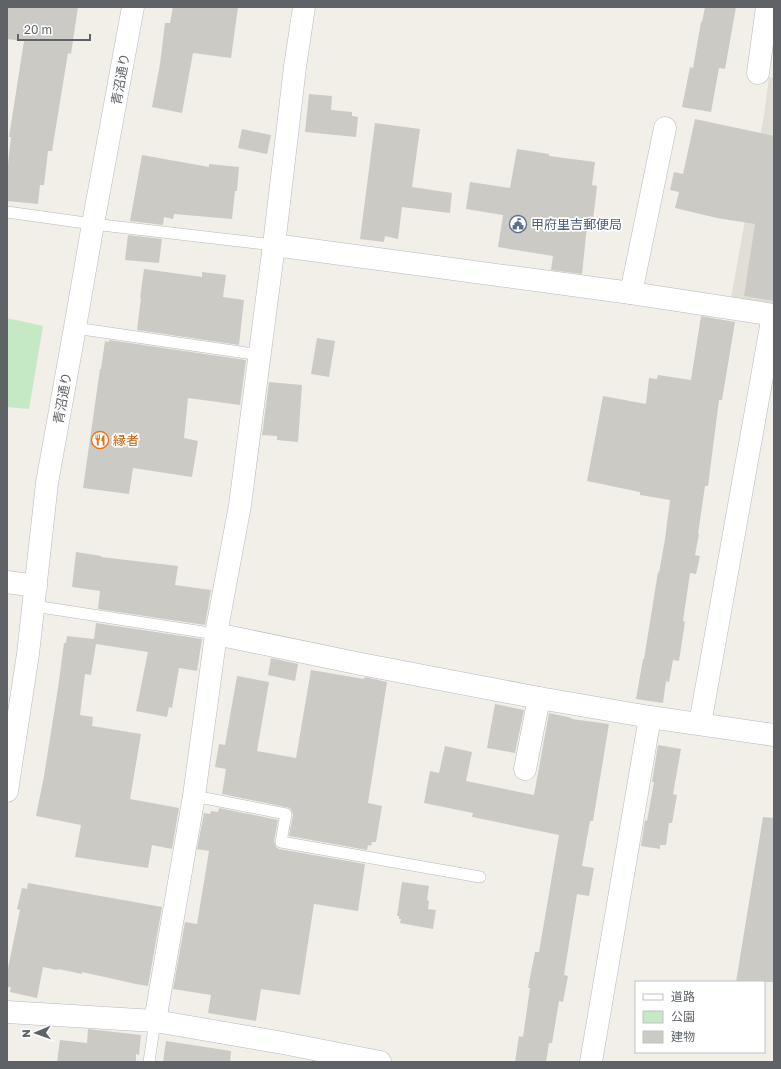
<svg xmlns="http://www.w3.org/2000/svg" width="781" height="1069" font-family="'Golos Text','Noto Sans JP',sans-serif">
	<style>
		.education { fill: #e1ded6 }
		.green { fill: #c5e8c5 }
		.building { fill: #cccac5 }
		.lines { fill: none; stroke-linecap: round; stroke-linejoin: round }
		.service-casing { stroke: #b5b8bc; stroke-width: 12 }
		.minor-casing { stroke: #b5b8bc; stroke-width: 23 }
		.tertiary-casing { stroke: #b5b8bc; stroke-width: 23 }
		.service { stroke: #fff; stroke-width: 11 }
		.minor { stroke: #fff; stroke-width: 22 }
		.tertiary { stroke: #fff; stroke-width: 22 }
		.labels { text-anchor: middle; stroke-width: 3.5; stroke-linejoin: round; paint-order: stroke }
		.street-label { font-size: 13px; fill: #5f6368; stroke: #fff }
		.service-label { font-size: 13px; fill: #4e5e75; stroke: #fff; text-anchor: start }
		.food-label { font-size: 13px; fill: #c56008; stroke: #fff; text-anchor: start }
	</style>
	<rect width="100%" height="100%" fill="#f1efe8"/>
	<path class="education" d="M769 77 774 78V305L731 298 764 115Z"/>
	<path class="green" d="M7 318 43 326 29 409 7 407Z"/>
	<g class="building">
		<path d="M7 7H78L71 54 68 53 52 151H48L44 185H40L38 204 7 201V173L11 137H9L24 41 7 39Z"/>
		<path d="M173 7H238L231 58 193 53 182 113 152 107 160 64 165 23H170Z"/>
		<path d="M705 7H736L725 69 719 68 711 112 682 107 690 67 693 68 701 22H702Z"/>
		<path d="M309 94 332 96 331 110 352 112V116L358 117 356 137 305 132Z"/>
		<path d="M695 119 774 136V301L744 296 755 224 717 218 675 208 679 192 670 190 674 172 683 174Z"/>
		<path d="M375 123 420 129 412 187 452 193 450 213 402 207 398 239 385 236 384 242 360 239Z"/>
		<path d="M242 129 271 135 267 154 238 148Z"/>
		<path d="M517 149 549 154V156L595 162 592 185 597 186 595 204 592 227 587 226 582 274 551 270 553 256 498 247 503 215 466 209 470 182 510 188Z"/>
		<path d="M142 155 209 167V164L239 167 237 191H235L232 219 174 214 173 219 164 217 163 225 130 221Z"/>
		<path d="M128 235 162 239 159 263 125 260Z"/>
		<path d="M144 269 202 277V272L226 275 223 297 244 300 239 345 137 330 141 298H140Z"/>
		<path d="M701 316 735 322 722 400H719L708 486H705L698 534H699L695 555 700 556 696 574 690 573 683 621 685 622 679 661 673 660 669 682 666 681 663 703 636 699 643 659H644L658 572 659 573 665 539 670 500 640 495V492L587 481 603 396 646 404 649 378 657 379 658 375 691 380Z"/>
		<path d="M317 338 335 341 329 377 311 374Z"/>
		<path d="M109 340 246 360 240 405 188 398 184 438 198 441 192 477 133 468 129 494 83 488 100 369H101L105 341 109 342Z"/>
		<path d="M269 382 302 385 298 442 277 440V436L262 435Z"/>
		<path d="M76 552 101 556V557L178 566 175 585 211 590 205 625 98 609 100 591 72 587Z"/>
		<path d="M96 623 202 639 197 671 179 668 172 708 169 707 167 717 136 711 148 652 96 644 91 675 85 674 80 715 93 717 92 726 141 734 130 799 179 808 172 849 152 845 148 868 75 857 81 825 36 816 44 776 58 688 64 643H66L67 636 94 639Z"/>
		<path d="M271 658 298 664 295 681 268 675Z"/>
		<path d="M311 670 364 679 365 677 387 682 368 803 382 806 376 842H372L371 846 368 845 367 850 289 836 293 815 292 811 290 808 222 794 226 769 215 767 219 744 225 745 237 676 269 682 257 751 296 758Z"/>
		<path d="M495 704 524 710 515 753 487 748Z"/>
		<path d="M549 713 572 718V719L609 724 593 821H590L582 866 594 868 589 896 577 894 564 975 568 976 563 1002 559 1001 552 1043H549L546 1062H515L519 1036 523 1037 530 988H528L535 952H539L559 835 472 817 473 813 424 803 430 771 439 773 445 746 472 752 466 781 534 795Z"/>
		<path d="M658 745 681 749 673 794 677 795 672 823H669L666 845H660V849L641 846 645 820 647 821 654 782H652Z"/>
		<path d="M219 808 278 820 274 841 276 847 279 849 365 864 358 911 314 904 300 995 261 989 256 1021 208 1013 211 995 173 989 185 922 197 924 209 851 197 849 204 813 210 814 211 811 218 812Z"/>
		<path d="M763 817 774 818V982H736Z"/>
		<path d="M402 882 429 886 427 900 429 901 428 909 436 910 433 929 400 923 401 919H399V916H397Z"/>
		<path d="M28 883 162 907 148 986 136 984 82 972V974L58 969 57 970 43 967 37 998 10 992 11 987H7V973L20 910 17 909 22 888 27 889Z"/>
		<path d="M88 1029 141 1035 139 1055 136 1054V1062H57L60 1040 87 1043Z"/>
		<path d="M166 1041 231 1051 230 1062H163Z"/>
	</g>
	<g class="lines">
		<g class="service-casing">
			<g id="service">
				<path d="M7 212 93 224 274 245"/>
				<path d="M75 328 260 355"/>
				<path d="M34 606 216 634"/>
				<path d="M194 796 286 814 281 842 480 877"/>
				<path d="M149 1062 155 1021"/>
			</g>
		</g>
		<g class="minor-casing">
			<g id="minor">
				<path d="M758 73 767 7"/>
				<path d="M274 245 631 293 774 315"/>
				<path d="M631 293 665 128"/>
				<path d="M216 634 361 664 539 698 650 717 774 735"/>
				<path d="M700 724 773 315"/>
				<path d="M525 769 539 698"/>
				<path d="M7 1012 155 1021 283 1043 380 1062"/>
				<path d="M155 1021 194 796 216 634 240 505 274 245 295 67 304 7"/>
				<path d="M591 1062 650 717"/>
			</g>
		</g>
		<g class="tertiary-casing">
			<g id="tertiary">
				<path d="M7 582 36 586"/>
				<path d="M7 791 28 654 47 483 74 333 93 224 133 7"/>
			</g>
		</g>
		<use href="#service" class="service"/>
		<use href="#minor" class="minor"/>
		<use href="#tertiary" class="tertiary"/>
	</g>
	<defs>
		<g id="civic-ring" transform="scale(0.9)"><circle r="9.5" fill="#fff" stroke="#5c6f8a" stroke-width="1.5"/><path d="M-.6-6.5H3V-4.5H.6V-3L4-1V1h2V6H-6V1h2V-1L-.6-3ZM-1.2 2.5V6h2.4V2.5Z" fill="#5c6f8a"/></g>
		<g id="restaurant-ring" transform="scale(0.9)"><circle r="9.5" fill="#fff" stroke="#e8710a" stroke-width="1.5"/><path d="M-5-6h1v4h1v-4h1v4h1v-4h1v5L-1.5 .5V6h-2V.5L-5-1ZM5-6V6H3V1.5H1.5Q1.5-4 5-6Z" fill="#e8710a"/></g>
	</defs>
	<g fill-rule="evenodd">
		<use href="#civic-ring" x="518" y="224"/>
		<use href="#restaurant-ring" x="100" y="440"/>
	</g>
	<g class="labels">
		<g class="street-label">
			<text transform="translate(120 79) rotate(-80)" y="5">青沼通り</text>
			<text transform="translate(62 398) rotate(-80)" y="5">青沼通り</text>
		</g>
		<g class="service-label">
			<text x="531" y="229">甲府里吉郵便局</text>
		</g>
		<g class="food-label">
			<text x="113" y="445">縁者</text>
		</g>
	</g>
	<rect width="781" height="1069" fill="none" stroke="#5f6368" stroke-width="16"/>
	<rect x="635" y="981" width="130" height="72" fill="#ffffff" stroke="#bfc1c3"/>
	<rect x="643" y="994" width="20" height="6" fill="#ffffff" stroke="#bfc1c3"/>
	<text x="671" y="1001" font-size="12" fill="#5f6368">道路</text>
	<rect x="643" y="1011" width="20" height="12" fill="#c5e8c5" stroke="#bfc1c3"/>
	<text x="671" y="1021" font-size="12" fill="#5f6368">公園</text>
	<rect x="643" y="1031" width="20" height="12" fill="#cccac5" stroke="#bfc1c3"/>
	<text x="671" y="1041" font-size="12" fill="#5f6368">建物</text>
	<g transform="translate(36 1033) rotate(268)" stroke="#ffffff" stroke-width="3" paint-order="stroke">
	<path d="M0-3L7 15L0 10L-7 15Z" fill="#5f6368"/>
	<text y="-6" font-size="11" font-weight="bold" text-anchor="middle" fill="#5f6368">N</text>
	</g>
	<path d="M18 34v6h72v-6" fill="none" stroke="#5f6368" stroke-width="2"/>
	<text x="24" y="34" font-size="12" fill="#5f6368" stroke="#ffffff" stroke-width="3" paint-order="stroke">20 m</text>
</svg>
